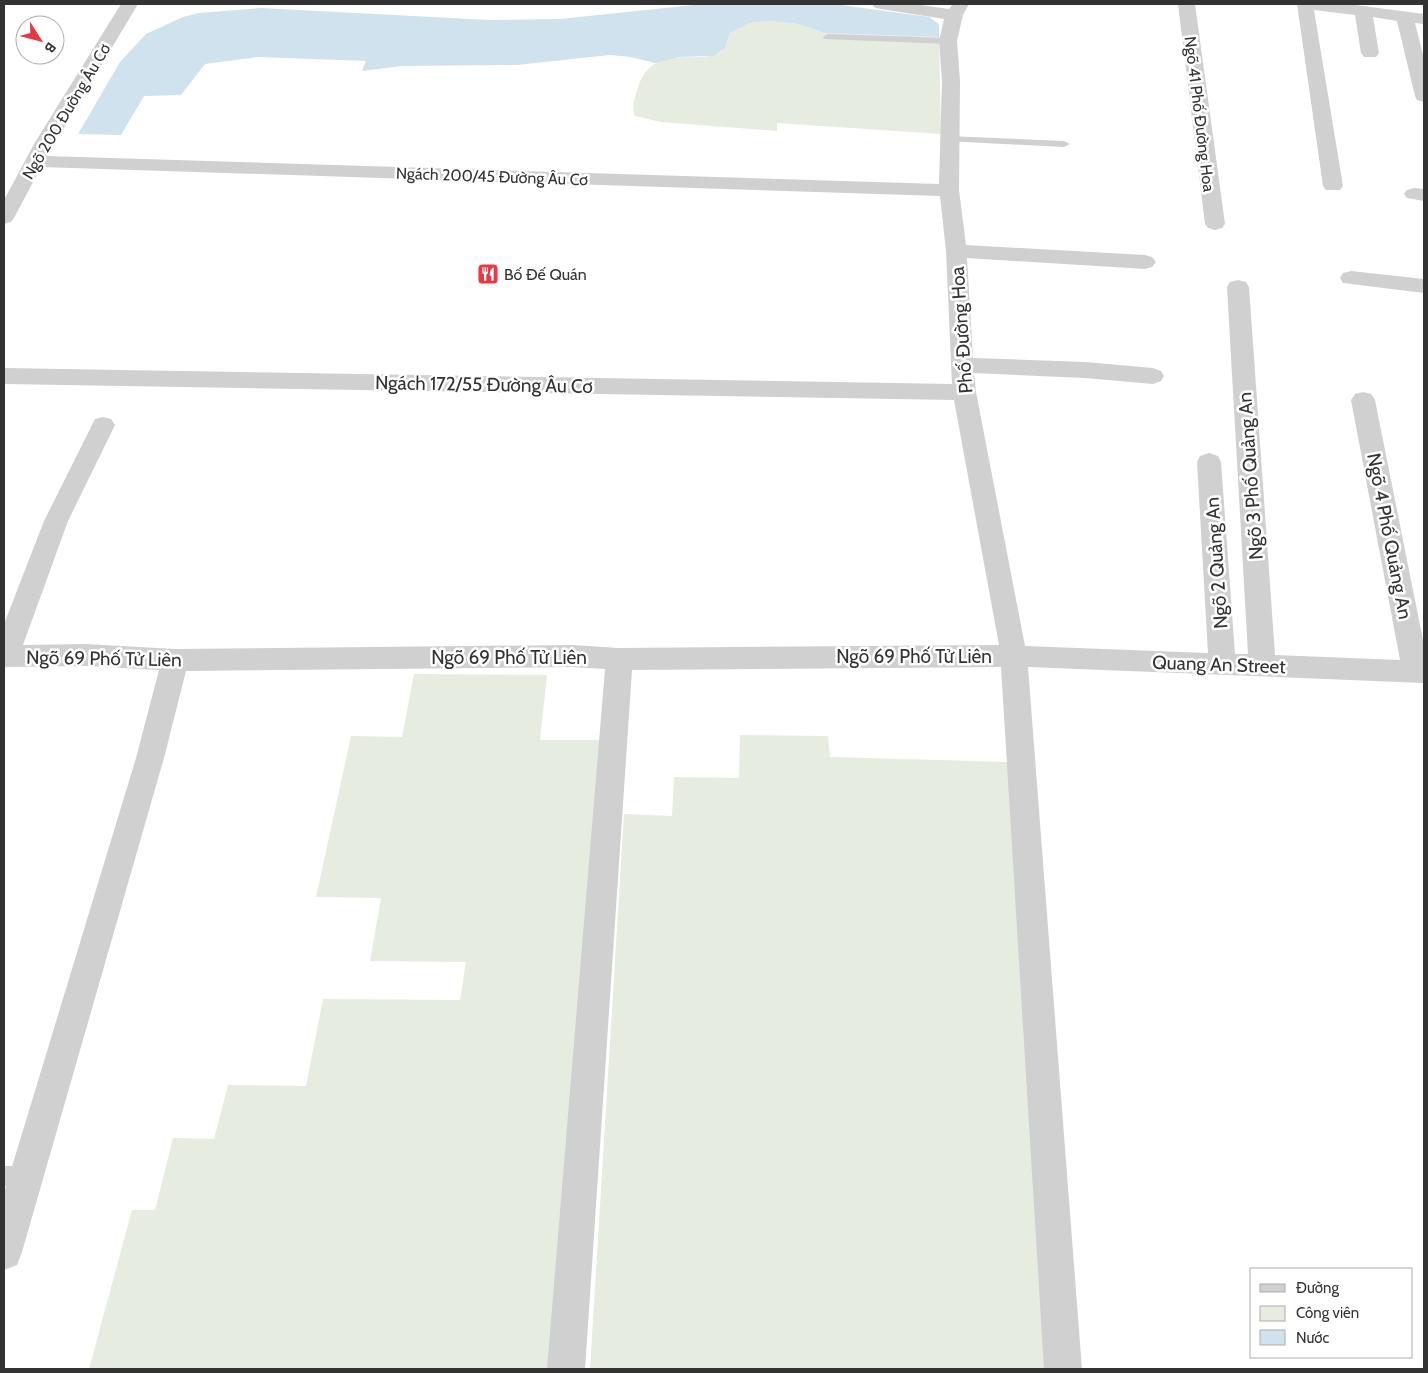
<svg xmlns="http://www.w3.org/2000/svg" width="1428" height="1373" font-family="Cabin,sans-serif">
	<style>
		.green { fill: #e6ecdf }
		.water { fill: #cfe2ee }
		.lines { fill: none; stroke-linecap: round; stroke-linejoin: round }
		.lane { fill: #d0d0d0; fill-rule: evenodd }
		.street { fill: #d0d0d0; fill-rule: evenodd }
		.labels { text-anchor: middle; stroke-width: 5; stroke-linejoin: round; paint-order: stroke }
		.far-street-label { font-size: 16px; fill: #333; stroke: #fff }
		.far-poi-label { font-size: 16px; fill: #333; stroke: #fff; text-anchor: start }
		.street-label { font-size: 19px; fill: #333; stroke: #fff }
	</style>
	<rect width="100%" height="100%" fill="#fff"/>
	<g class="green">
		<path d="M770 21 798 24 825 33 939 37 941 134 777 123V131L661 122 635 116C631 105 635 98 638 87 655 36 709 72 725 47 727 43 729 37 730 33L750 23Z"/>
		<path d="M414 674 547 675 540 740H602L552 1369H89L132 1210H155L173 1138 214 1139 228 1085 306 1086 323 999 460 1000 466 962 370 961 381 898 316 897 351 736 402 737Z"/>
		<path d="M740 735 828 736 830 757 1010 762 1045 1369H590L624 814 672 816 674 777 739 778Z"/>
	</g>
	<path class="water" d="M703 4H834L929 17 939 24V37L825 33 798 24 770 21 750 23 730 33 725 48 714 56 679 57 655 63 631 57 610 55 517 65 402 66 362 71 366 61 258 57 205 64 181 95 144 96 121 135 78 134 120 62 146 34 183 17 199 13 261 8 489 20 560 19Z"/>
	<g class="lines">
		<g class="lane">
			<path d="M828 34 948 38 953 41 948 44 824 39 823 37Z"/>
			<path d="M949 136 1064 141 1070 144 1064 147 945 141V137Z"/>
			<path d="M4 1166H26L33 1169 36 1176 33 1183 26 1186H4Z"/>
		</g>
		<g class="street">
			<path d="M121 4H138L47 156 939 184 942 81 939 41 944 19 881 9 875 8 872 4H914L949 9 953 4H969L963 15 957 41 960 81 959 190 966 245 1145 255 1152 257 1156 262 1152 267 1145 269 967 258 973 358 1085 362 1153 368 1161 371 1164 376 1161 381 1153 384 1085 378 974 373 976 392 1025 646 1208 653 1197 462 1200 456 1209 453 1218 456 1221 462 1235 654H1248L1227 287 1230 282 1238 280 1246 282 1249 287 1275 655 1400 660 1351 400 1355 394 1363 392 1371 394 1375 400 1424 645V683L1028 667 1082 1369H1044L1001 667 632 670 585 1369H547L605 669 572 667 186 671 164 758 22 1252 17 1265 4 1270V1193L136 758 159 670 85 666 4 667V624L44 521 95 419 103 417 111 419 115 425 68 521 23 645 85 644 175 649 572 645 619 648 999 645 954 400 4 384V368L952 384 946 251 940 196 41 167 14 218 11 222 4 224V200L34 144Z"/>
			<path d="M1178 4H1195L1225 224 1222 228 1215 230 1208 228 1205 224Z"/>
			<path d="M1297 4H1348L1424 14V24L1415 23 1424 59V102L1417 100 1415 96 1397 21 1373 17 1379 53 1376 57H1364L1361 53 1355 15 1314 10 1343 186 1340 190H1326L1323 186Z"/>
			<path d="M1414 188 1424 189V201L1407 198 1404 194 1407 190Z"/>
			<path d="M1351 271 1424 279V293L1343 283 1340 278 1343 273Z"/>
		</g>
	</g>
	<defs>
		<g id="restaurant-square" transform="scale(1.125)"><rect x="-9" y="-9" width="18" height="18" rx="4" fill="#e63946" stroke="#fff"/><path d="M-5-6h1v4h1v-4h1v4h1v-4h1v5L-1.5 .5V6h-2V.5L-5-1ZM5-6V6H3V1.5H1.5Q1.5-4 5-6Z" fill="#fff"/></g>
	</defs>
	<g fill-rule="evenodd">
		<use href="#restaurant-square" x="488" y="274"/>
	</g>
	<g class="labels">
		<g class="far-street-label">
			<text transform="translate(66 111) rotate(-59)" y="6">Ngõ 200 Đường Âu Cơ</text>
			<text transform="translate(1200 114) rotate(83)" y="6">Ngõ 41 Phố Đường Hoa</text>
			<text transform="translate(492 176) rotate(2)" y="6">Ngách 200/45 Đường Âu Cơ</text>
		</g>
		<g class="far-poi-label">
			<text x="504" y="280">Bố Đế Quán</text>
		</g>
		<g class="street-label">
			<text transform="translate(961 330) rotate(-94)" y="7">Phố Đường Hoa</text>
			<text transform="translate(484 384) rotate(1)" y="7">Ngách 172/55 Đường Âu Cơ</text>
			<text transform="translate(1250 476) rotate(-94)" y="7">Ngõ 3 Phố Quảng An</text>
			<text transform="translate(1390 536) rotate(79)" y="7">Ngõ 4 Phố Quảng An</text>
			<text transform="translate(1216 563) rotate(-94)" y="7">Ngõ 2 Quảng An</text>
			<text x="914" y="663">Ngõ 69 Phố Tử Liên</text>
			<text x="509" y="664">Ngõ 69 Phố Tử Liên</text>
			<text transform="translate(104 658) rotate(1)" y="7">Ngõ 69 Phố Tử Liên</text>
			<text transform="translate(1219 664) rotate(2)" y="7">Quang An Street</text>
		</g>
	</g>
	<rect width="1428" height="1373" fill="none" stroke="#333333" stroke-width="10"/>
	<rect x="1250" y="1268" width="162" height="90" fill="#ffffff" stroke="#adadad"/>
	<rect x="1260" y="1284" width="25" height="8" fill="#d0d0d0" stroke="#adadad"/>
	<text x="1296" y="1293" font-size="15" fill="#333333">Đường</text>
	<rect x="1260" y="1306" width="25" height="15" fill="#e6ecdf" stroke="#adadad"/>
	<text x="1296" y="1318" font-size="15" fill="#333333">Công viên</text>
	<rect x="1260" y="1330" width="25" height="15" fill="#cfe2ee" stroke="#adadad"/>
	<text x="1296" y="1343" font-size="15" fill="#333333">Nước</text>
	<g transform="translate(40 40) rotate(126)"><circle r="24" fill="#ffffff" stroke="#adadad"/>
	<path d="M0-4L9 19L0 12L-9 19Z" fill="#e63946"/>
	<text y="-8" font-size="14" font-weight="bold" text-anchor="middle" fill="#333333">B</text>
	</g>
</svg>
